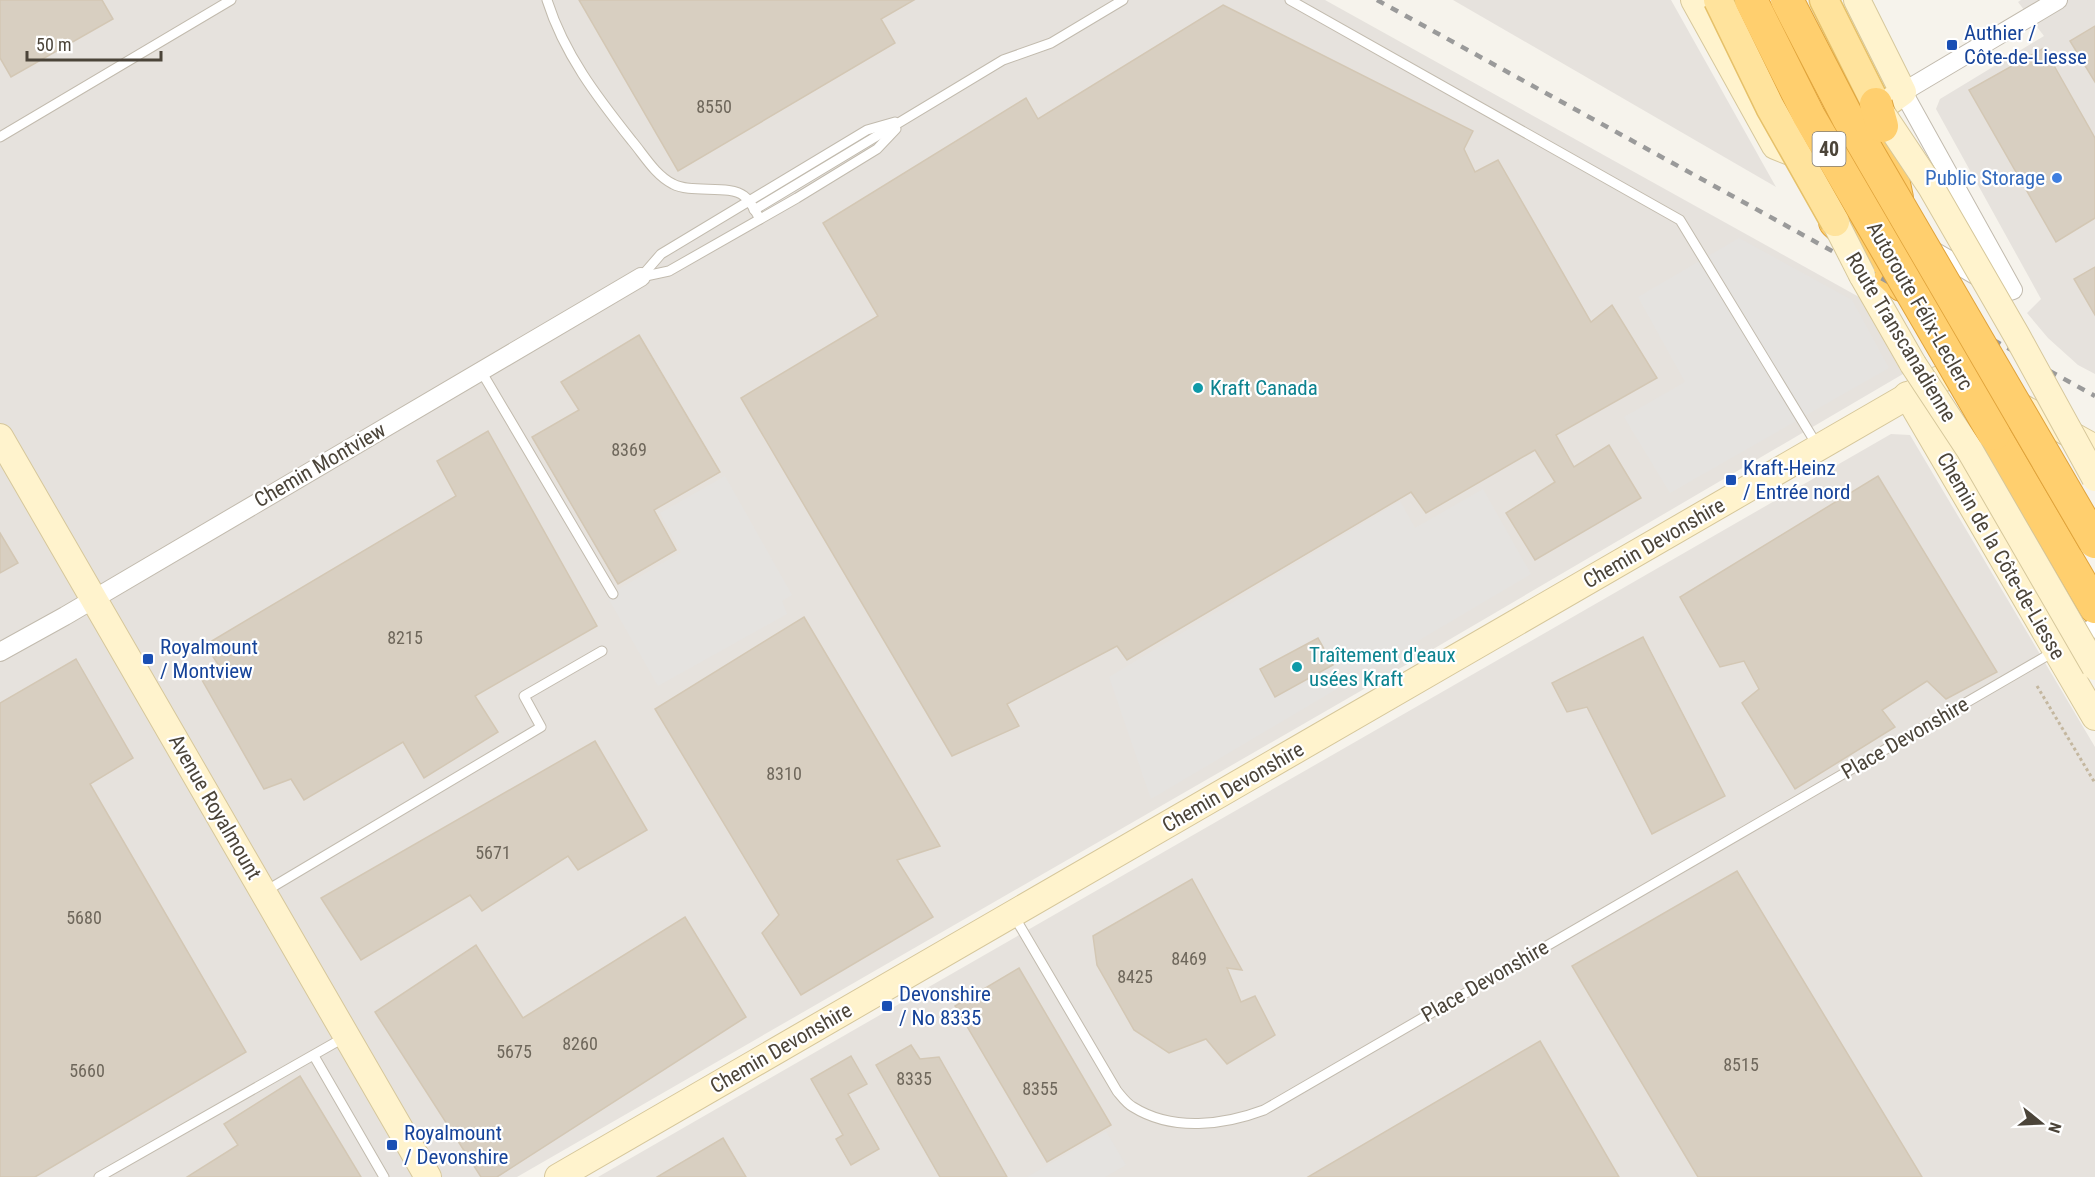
<svg xmlns="http://www.w3.org/2000/svg" width="2095" height="1177" font-family="'Roboto Condensed',sans-serif">
	<style>
		.industrial { fill: #e6e2dd }
		.parking { fill: #e5e3e0 }
		.building { fill: #d8cfc1; stroke: #d3c7b4; stroke-width: 1.5 }
		.lines { fill: none; stroke-linecap: round; stroke-linejoin: round }
		.lane-casing { stroke: #c2bbae; stroke-width: 11 }
		.street-casing { stroke: #c2bbae; stroke-width: 20 }
		.secondary-casing { stroke: #d6c79b; stroke-width: 28 }
		.primary-casing { stroke: #e6c16a; stroke-width: 31 }
		.highway-casing { stroke: #e0a43c; stroke-width: 34 }
		.path { stroke: #c4b79f; stroke-width: 3; stroke-dasharray: 3 3; stroke-linecap: butt }
		.lane { stroke: #fff; stroke-width: 9 }
		.street { stroke: #fff; stroke-width: 18 }
		.secondary { stroke: #fff3cd; stroke-width: 26 }
		.primary { stroke: #ffe39c; stroke-width: 28 }
		.highway { stroke: #ffcf6e; stroke-width: 32 }
		.rail { stroke: #9a9a9a; stroke-width: 4.5; stroke-dasharray: 8 8; stroke-linecap: butt }
		.secondary-bridge-casing { stroke: #d6c79b; stroke-width: 28; stroke-linecap: butt }
		.primary-bridge-casing { stroke: #e6c16a; stroke-width: 31; stroke-linecap: butt }
		.highway-bridge-casing { stroke: #e0a43c; stroke-width: 34; stroke-linecap: butt }
		.secondary-bridge { stroke: #fff3cd; stroke-width: 26 }
		.primary-bridge { stroke: #ffe39c; stroke-width: 28 }
		.highway-bridge { stroke: #ffcf6e; stroke-width: 32 }
		.transit-dot { fill: #1a4fb4; stroke: #fff; stroke-width: 2 }
		.shop-dot { fill: #3f7fe0; stroke: #fff; stroke-width: 2 }
		.culture-dot { fill: #0f9aa8; stroke: #fff; stroke-width: 2 }
		.labels { text-anchor: middle; stroke-width: 4.5; stroke-linejoin: round; paint-order: stroke }
		.number-label { font-size: 18px; fill: #6e675b }
		.shield { fill: #fff; stroke: #817c74; stroke-width: 1.5 }
		.shield-label { font-size: 20px; font-weight: bold; fill: #4b4439 }
		.transit-label { font-size: 21px; fill: #164399; stroke: #fff; text-anchor: start }
		.shop-label { font-size: 21px; fill: #366cbe; stroke: #fff; text-anchor: end }
		.street-label { font-size: 21px; fill: #4b4439; stroke: #fff }
		.culture-label { font-size: 21px; fill: #0d838f; stroke: #fff; text-anchor: start }
	</style>
	<rect width="100%" height="100%" fill="#f6f3ec"/>
	<g class="industrial">
		<path d="M0 0H1325L1859 297 1903 374 1423 655 517 1177H0Z"/>
		<path d="M1453 0H1671L1776 187Z"/>
		<path d="M2021 0H2095V374L2078 365 2048 338 2027 313 2041 299 1936 109 1940 99 2044 36 2018 2Z"/>
		<path d="M1891 434 1910 435 2095 747V1177H598Z"/>
	</g>
	<g class="parking">
		<path d="M1739 238 1852 300 1889 368 1670 493 1624 417 1685 382 1638 297Z"/>
		<path d="M725 476 792 595 782 601 787 614 658 686 607 596 681 552 660 513Z"/>
		<path d="M1483 489 1531 574 1151 799 1109 677 1400 501 1415 528Z"/>
		<path d="M1106 1131 1126 1165 1105 1177H1027Z"/>
	</g>
	<g class="building">
		<path d="M0 0H102L113 19 11 77 0 58Z"/>
		<path d="M579 0H914L881 19 895 43 678 171Z"/>
		<path d="M1223 5 1473 131 1464 149 1475 172 1498 160 1591 322 1612 305 1657 378 1556 435 1574 467 1609 445 1641 498 1535 560 1506 513 1555 482 1535 450 1426 513 1411 492 1127 660 1117 646 1007 704 1019 726 952 756 741 398 878 316 823 223 1026 98 1038 119Z"/>
		<path d="M2095 26V82L2070 41Z"/>
		<path d="M2044 48 2095 138V218L2056 242 1969 90Z"/>
		<path d="M2095 267V315L2074 279Z"/>
		<path d="M639 335 720 472 654 510 676 550 618 584 532 437 579 410 561 382Z"/>
		<path d="M488 431 597 626 475 696 498 732 424 778 403 742 304 800 291 779 264 789 202 680 220 667 205 645 456 496 437 461Z"/>
		<path d="M1878 476 1997 672 1946 699 1927 681 1882 710 1895 727 1795 789 1742 703 1759 689 1744 661 1720 667 1680 597Z"/>
		<path d="M0 533 18 563 0 573Z"/>
		<path d="M804 617 940 846 897 860 933 917 801 995 762 933 779 915 655 709Z"/>
		<path d="M1643 637 1725 796 1652 834 1587 707 1567 712 1552 683Z"/>
		<path d="M1318 638 1333 665 1275 697 1260 669Z"/>
		<path d="M76 659 133 758 90 784 246 1052 35 1177H0V703Z"/>
		<path d="M595 741 647 830 578 870 568 856 482 911 470 895 361 960 321 898Z"/>
		<path d="M1737 871 1922 1177H1698L1572 966Z"/>
		<path d="M1192 879 1242 970 1227 968 1241 1002 1255 996 1275 1035 1227 1064 1206 1039 1169 1053 1134 1030 1097 965 1093 936Z"/>
		<path d="M685 917 746 1017 497 1177H481L375 1012 476 945 523 1018Z"/>
		<path d="M1019 968 1111 1125 1047 1162 955 1006Z"/>
		<path d="M1540 1041 1619 1177H1308Z"/>
		<path d="M911 1045 920 1059 939 1057 1007 1177H940L876 1065Z"/>
		<path d="M851 1056 867 1084 848 1094 879 1149 851 1165 836 1139 843 1135 811 1079Z"/>
		<path d="M300 1076 361 1177H187L238 1145 224 1124Z"/>
		<path d="M723 1138 746 1177H657Z"/>
	</g>
	<g class="lines">
		<g class="lane-casing">
			<g id="lane">
				<path d="M547 0C564 54 597 97 632 141 644 155 655 175 673 184 691 194 730 184 744 196 751 201 755 211 760 219"/>
				<path d="M1290 0 1680 220 1817 445"/>
				<path d="M0 137 231 0"/>
				<path d="M754 210 1003 60 1051 43 1123 0"/>
				<path d="M641 277 661 254 867 130 895 122"/>
				<path d="M641 277 669 271 797 198 877 149 896 129"/>
				<path d="M481 371 613 594"/>
				<path d="M264 892 541 727 524 696 602 651"/>
				<path d="M1014 916 1117 1091C1122 1097 1127 1104 1133 1107 1173 1132 1224 1125 1264 1110L2055 651"/>
				<path d="M314 1056 384 1177"/>
				<path d="M99 1177 345 1037"/>
			</g>
		</g>
		<g class="street-casing">
			<g id="street">
				<path d="M1870 214 2001 290 2007 292 2013 290 1903 92 2058 0"/>
				<path d="M2068 643 2095 627"/>
				<path d="M0 652 65 616 641 277"/>
			</g>
		</g>
		<g class="secondary-casing">
			<g id="secondary">
				<path d="M1694 0 1775 146 1798 155 1809 154"/>
				<path d="M1857 0 1903 92 1889 102 1868 127"/>
				<path d="M1862 275 1913 364"/>
				<path d="M1907 395 2095 717"/>
				<path d="M0 437 428 1177"/>
				<path d="M558 1177 1932 382C1946 376 1956 375 1971 379L2095 448"/>
			</g>
		</g>
		<g class="primary-casing">
			<path id="primary" d="M1824 0 1876 104"/>
		</g>
		<g class="highway-casing">
			<g id="highway">
				<path d="M1882 126 1897 198"/>
				<path d="M1835 222 1902 285"/>
				<path d="M1994 434 2095 607"/>
			</g>
		</g>
		<path class="path" d="M2037 686 2095 783"/>
		<use href="#lane" class="lane"/>
		<use href="#street" class="street"/>
		<use href="#secondary" class="secondary"/>
		<use href="#primary" class="primary"/>
		<use href="#highway" class="highway"/>
		<path class="rail" d="M1377 0 2095 396"/>
		<g class="secondary-bridge-casing">
			<g id="secondary-bridge">
				<path d="M1877 106 1931 187 2017 336 2095 478"/>
				<path d="M1835 222 1862 275"/>
				<path d="M1913 364 1969 449 2095 667"/>
			</g>
		</g>
		<g class="primary-bridge-casing">
			<path id="primary-bridge" d="M1718 0 1770 107 1835 222"/>
		</g>
		<g class="highway-bridge-casing">
			<g id="highway-bridge">
				<path d="M1751 0 1809 116 1994 434"/>
				<path d="M1787 0 1848 118 2095 542"/>
				<path d="M1876 104 1882 126"/>
			</g>
		</g>
		<use href="#secondary-bridge" class="secondary-bridge"/>
		<use href="#primary-bridge" class="primary-bridge"/>
		<use href="#highway-bridge" class="highway-bridge"/>
	</g>
	<g class="transit-dot">
		<rect x="1946" y="39" width="12" height="12" rx="3"/>
		<rect x="1725" y="474" width="12" height="12" rx="3"/>
		<rect x="142" y="653" width="12" height="12" rx="3"/>
		<rect x="881" y="1000" width="12" height="12" rx="3"/>
		<rect x="386" y="1139" width="12" height="12" rx="3"/>
	</g>
	<circle class="shop-dot" cx="2057" cy="178" r="6"/>
	<g class="culture-dot">
		<circle cx="1198" cy="388" r="6"/>
		<circle cx="1297" cy="667" r="6"/>
	</g>
	<g class="labels">
		<g class="number-label">
			<text x="714" y="113">8550</text>
			<text x="629" y="456">8369</text>
			<text x="405" y="644">8215</text>
			<text x="784" y="780">8310</text>
			<text x="493" y="859">5671</text>
			<text x="84" y="924">5680</text>
			<text x="1189" y="965">8469</text>
			<text x="1135" y="983">8425</text>
			<text x="580" y="1050">8260</text>
			<text x="514" y="1058">5675</text>
			<text x="1741" y="1071">8515</text>
			<text x="87" y="1077">5660</text>
			<text x="914" y="1085">8335</text>
			<text x="1040" y="1095">8355</text>
		</g>
		<rect class="shield" x="1812.5" y="132" width="33" height="34" rx="4.5"/>
		<g class="shield-label">
			<text x="1829" y="156">40</text>
		</g>
		<g class="transit-label">
			<text x="1964" y="40">Authier /<tspan x="1964" dy="24">Côte-de-Liesse</tspan></text>
			<text x="1743" y="475">Kraft-Heinz<tspan x="1743" dy="24">/ Entrée nord</tspan></text>
			<text x="160" y="654">Royalmount<tspan x="160" dy="24">/ Montview</tspan></text>
			<text x="899" y="1001">Devonshire<tspan x="899" dy="24">/ No 8335</tspan></text>
			<text x="404" y="1140">Royalmount<tspan x="404" dy="24">/ Devonshire</tspan></text>
		</g>
		<g class="shop-label">
			<text x="2045" y="185">Public Storage</text>
		</g>
		<g class="street-label">
			<text transform="translate(1920 306) rotate(60)" y="7">Autoroute Félix-Leclerc</text>
			<text transform="translate(1901 337) rotate(59)" y="7">Route Transcanadienne</text>
			<text transform="translate(320 465) rotate(-30)" y="7">Chemin Montview</text>
			<text transform="translate(1654 543) rotate(-30)" y="7">Chemin Devonshire</text>
			<text transform="translate(2001 556) rotate(60)" y="7">Chemin de la Côte-de-Liesse</text>
			<text transform="translate(1905 738) rotate(-30)" y="7">Place Devonshire</text>
			<text transform="translate(1233 787) rotate(-30)" y="7">Chemin Devonshire</text>
			<text transform="translate(215 807) rotate(60)" y="7">Avenue Royalmount</text>
			<text transform="translate(1485 981) rotate(-30)" y="7">Place Devonshire</text>
			<text transform="translate(781 1048) rotate(-30)" y="7">Chemin Devonshire</text>
		</g>
		<g class="culture-label">
			<text x="1210" y="395">Kraft Canada</text>
			<text x="1309" y="662">Traîtement d'eaux<tspan x="1309" dy="24">usées Kraft</tspan></text>
		</g>
	</g>
	<g transform="translate(2041 1123) rotate(108)" stroke="#ffffff" stroke-width="4.5" paint-order="stroke">
	<path d="M0-4.5L10 22L0 15L-10 22Z" fill="#4b4439"/>
	<text y="-9" font-size="16" font-weight="bold" text-anchor="middle" fill="#4b4439">N</text>
	</g>
	<path d="M27 51v9h134v-9" fill="none" stroke="#4b4439" stroke-width="3"/>
	<text x="36" y="51" font-size="18" fill="#4b4439" stroke="#ffffff" stroke-width="4.5" paint-order="stroke">50 m</text>
</svg>
